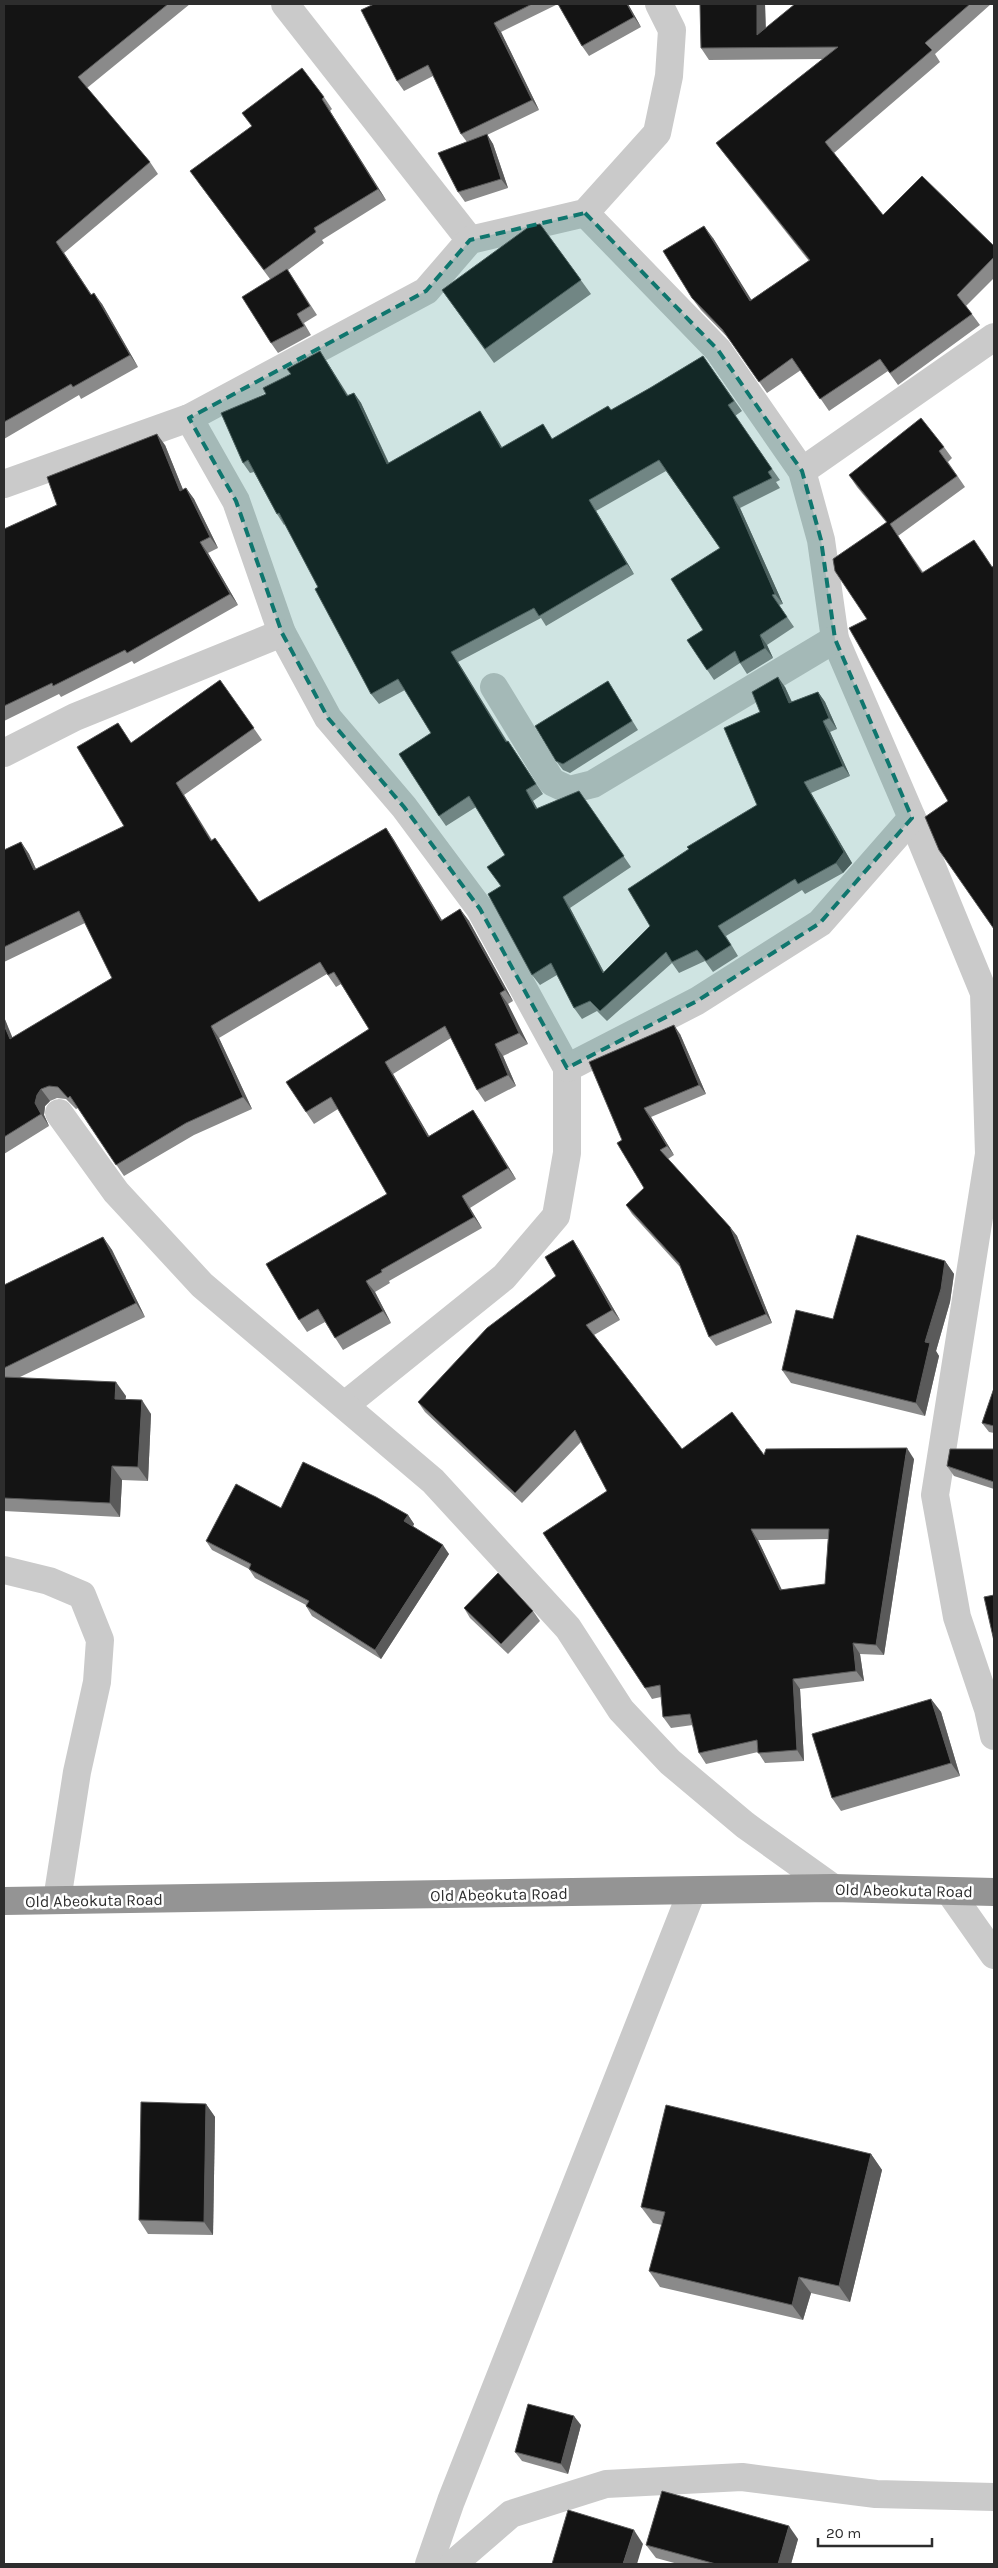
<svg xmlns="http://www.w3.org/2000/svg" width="998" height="2568" font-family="Karla,sans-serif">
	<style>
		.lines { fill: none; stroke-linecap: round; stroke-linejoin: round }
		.minor { stroke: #cacaca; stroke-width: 28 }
		.highway { stroke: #949494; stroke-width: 28 }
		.wall { fill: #8a8a8a; fill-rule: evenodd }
		.shaded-wall { fill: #5a5a5a }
		.building { fill: #141414; stroke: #5a5a5a; fill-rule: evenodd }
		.marked { fill: #0f766e; fill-opacity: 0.2; stroke: #0f766e; stroke-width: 4; stroke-dasharray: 10 6; stroke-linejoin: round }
		.labels { text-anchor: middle; stroke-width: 5; stroke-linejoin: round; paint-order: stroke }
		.street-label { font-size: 16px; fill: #2d2d2d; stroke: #fff }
	</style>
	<rect width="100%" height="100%" fill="#fff"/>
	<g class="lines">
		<g class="minor">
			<path d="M285 4 470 240"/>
			<path d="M585 213 718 350 802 471 821 540 835 639 912 818 984 993 989 1154 935 1495 957 1617 988 1709 994 1736"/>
			<path d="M189 418 236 501 282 633 328 718 404 807 480 909 567 1068V1153L556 1216 504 1277 345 1405"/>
			<path d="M802 471 994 337"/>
			<path d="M4 484 189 418 426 291 470 240 585 213 657 133 669 76 672 30 659 4"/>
			<path d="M494 687 552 782 569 790 593 784 835 639"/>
			<path d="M4 753 75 717 282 633"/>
			<path d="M567 1068 697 1001 820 923 912 818"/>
			<path d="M59 1113 116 1192 202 1285 433 1481 568 1628 621 1710 670 1762 745 1825 833 1888"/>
			<path d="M4 1570 49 1581 82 1595 100 1640 97 1682 77 1772 57 1900"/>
			<path d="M949 1891 994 1955"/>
			<path d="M429 2564 451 2501 692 1891"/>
			<path d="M453 2564 511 2514 606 2484 742 2477 876 2494 994 2497"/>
		</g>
		<path class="highway" d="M4 1901 833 1888 994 1892"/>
	</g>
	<g class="wall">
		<path d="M4 4H190L87 88 150 162 158 174 64 253 91 295 102 304 138 367 81 399 79 395 4 439Z"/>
		<path d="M374 4H628L641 27 589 56 582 46 558 4 501 32 539 110 487 135 493 144 508 188 465 202 458 192 467 142 461 134 433 76 404 91 397 81Z"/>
		<path d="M700 4H765L766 28 795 4H991L935 54 940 62 834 153 883 215 994 246V278L966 306 980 325 898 385 888 371 829 411 801 370 767 393 731 341 701 310 692 298 713 238 751 300 809 261 725 155 716 143 823 59 709 60 701 48Z"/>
		<path d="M324 97 332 109 330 111 386 200 322 240 324 243 288 270 317 315 304 323 311 335 278 353 271 343 270 279 198 182 252 126 242 113Z"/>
		<path d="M540 224 591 294 494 363 442 290Z"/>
		<path d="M703 356 742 411 735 416 780 480 776 482 780 488 740 508 783 604 779 605 794 627 767 645 773 658 747 674 740 663 714 680 687 640 703 630 720 548 666 471 596 511 634 574 546 626 541 618 458 662 507 741H508L515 751 543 794 533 801 537 809 579 791 631 867 570 908 604 972 650 926 757 805 760 712 785 687 792 702 818 692 825 702 837 729 830 732 850 776 811 793 852 863 843 873 805 894 802 890 726 936 738 956 713 972 705 961 679 973 672 963 607 1021 597 1011 582 1019 574 1008 557 975 540 985 532 975 501 886 505 855 476 807 446 826 439 816 431 733 405 690 379 704 371 694 318 587 285 524 284 525 277 514 254 472 250 473 243 463 266 394 327 362 348 395 354 393 361 403 389 463 480 411 487 422 502 448 553 439 611 410 650 388Z"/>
		<path d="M165 445 183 490 186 488 194 499 218 548 208 553 238 605 134 664 132 661 61 697 59 694 4 721V529L57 505Z"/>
		<path d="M944 447 952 458 948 462 965 487 898 536 923 572 982 551 992 567 948 801 867 619 886 522 857 487 849 475Z"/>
		<path d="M220 680 262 740 184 795 212 840 259 902 386 828 394 840 442 920 460 909 469 921 513 1001 508 1004 528 1044 503 1056 516 1086 485 1102 477 1090 451 1038 393 1074 429 1136 473 1110 481 1122 516 1179 470 1208 482 1228 389 1281 390 1283 375 1292 391 1323 343 1350 325 1322 307 1332 299 1320 387 1194 338 1109 314 1124 306 1112 369 1029 341 984 336 987 327 974 219 1038 252 1109 194 1135 124 1176 78 1108 76 1109 66 1099 57 1098 50 1101 45 1106 44 1115 49 1126 4 1154V1017L12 1038 112 978 85 923 4 962V850L21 842 29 854 36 869 124 826 118 723 131 743Z"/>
		<path d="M614 691 638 730 570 773 563 770 556 761Z"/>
		<path d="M680 1034 706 1094 651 1117 674 1155 668 1159 730 1227 737 1236 772 1323 716 1346 709 1337 680 1267 632 1214 626 1205 644 1188 622 1140Z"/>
		<path d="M103 1237 112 1250 145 1317 20 1377 126 1396 125 1399 151 1414 148 1481 122 1480 120 1517 4 1511V1285Z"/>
		<path d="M573 1240 580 1251 620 1320 594 1335 682 1449 764 1455 914 1459 884 1655 860 1654 864 1681 800 1689 804 1761 765 1763 758 1752 706 1764 699 1753 693 1725 671 1728 663 1717 661 1697 652 1699 645 1688 607 1491 581 1442 522 1503 425 1412 418 1402 556 1276ZM828 1539 825 1584 782 1590 758 1540Z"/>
		<path d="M945 1261 954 1274 950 1302 936 1351 939 1356 925 1416 791 1383 782 1370 833 1319Z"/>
		<path d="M994 1388V1433L989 1432 982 1423Z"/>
		<path d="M994 1449V1489L954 1476 947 1466Z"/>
		<path d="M281 1508 408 1515 414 1524 413 1526 449 1554 381 1659 312 1616 306 1606V1605L255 1578 249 1569 212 1550 206 1541Z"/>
		<path d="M464 1608 533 1611 540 1621 508 1654 470 1618Z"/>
		<path d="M931 1699 941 1712 960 1776 841 1811 832 1798Z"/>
		<path d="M206 2104 215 2117 213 2235 148 2234 139 2220Z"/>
		<path d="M871 2154 882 2170 850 2302 811 2293 803 2320 660 2287 649 2271 662 2225 653 2223 641 2207Z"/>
		<path d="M581 2425 568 2474 522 2461 515 2452Z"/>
		<path d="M798 2539 791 2564H678L656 2558 646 2545Z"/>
	</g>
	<g class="shaded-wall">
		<path d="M627 4H628L641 27 634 17Z"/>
		<path d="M757 4H765L766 47 757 35Z"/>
		<path d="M494 23 501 32 539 110 532 100Z"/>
		<path d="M322 99 330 111 386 200 378 189Z"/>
		<path d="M487 134 493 144 508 188 501 179Z"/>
		<path d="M704 226 713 238 759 312 750 301Z"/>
		<path d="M56 242 64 253 99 306 91 295Z"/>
		<path d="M94 293 102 304 138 367 130 355Z"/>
		<path d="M320 351 327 362 354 406 347 396Z"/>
		<path d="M354 393 361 403 394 475 387 464Z"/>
		<path d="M480 411 487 422 509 459 501 448Z"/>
		<path d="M157 434 165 445 188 502 180 491Z"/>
		<path d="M186 488 194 499 218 548 210 537Z"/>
		<path d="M733 497 740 508 783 604 775 594Z"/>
		<path d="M589 500 596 511 634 574 627 564Z"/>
		<path d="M200 542 208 553 238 605 230 594Z"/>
		<path d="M760 635 767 645 773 658 765 648Z"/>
		<path d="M451 652 458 662 513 752 506 742Z"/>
		<path d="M778 677 785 687 797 714 789 703Z"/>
		<path d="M818 692 825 702 837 729 829 718Z"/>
		<path d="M823 721 830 732 850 776 843 766Z"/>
		<path d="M804 782 811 793 852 863 843 873 836 863Z"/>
		<path d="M176 783 184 795 219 853 211 841Z"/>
		<path d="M526 790 533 801 544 820 536 809Z"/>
		<path d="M386 828 394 840 449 932 441 921Z"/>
		<path d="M21 842 29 854 42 882 34 870Z"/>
		<path d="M563 897 570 908 610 984 603 973Z"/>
		<path d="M460 909 469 921 513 1001 505 990Z"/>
		<path d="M500 993 508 1004 528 1044 519 1033Z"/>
		<path d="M4 1017 18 1051 10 1039 4 1025Z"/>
		<path d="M674 1025 680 1034 706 1094 699 1085Z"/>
		<path d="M211 1026 219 1038 252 1109 243 1097Z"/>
		<path d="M495 1044 503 1056 516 1086 508 1075Z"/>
		<path d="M385 1062 393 1074 436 1148 428 1137Z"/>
		<path d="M41 1089 50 1101 45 1106 44 1115 49 1126 41 1114 35 1103 37 1095Z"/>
		<path d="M644 1108 651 1117 674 1155 667 1146Z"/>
		<path d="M473 1110 481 1122 516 1179 508 1168Z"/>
		<path d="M462 1196 470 1208 482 1228 474 1217Z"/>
		<path d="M730 1227 737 1236 772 1323 766 1314Z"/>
		<path d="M103 1237 112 1250 145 1317 136 1303Z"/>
		<path d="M573 1240 580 1251 620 1320 612 1310Z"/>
		<path d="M945 1261 954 1274 950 1302 936 1351 939 1356 925 1416 916 1403 925 1342Z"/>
		<path d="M366 1281 375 1292 391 1323 383 1311Z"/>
		<path d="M116 1382 126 1396 124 1413 115 1399Z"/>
		<path d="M142 1400 151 1414 148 1481 138 1467Z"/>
		<path d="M907 1448 914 1459 884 1655 876 1645Z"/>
		<path d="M112 1466 122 1480 120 1517 110 1503Z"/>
		<path d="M408 1515 414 1524 411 1530 404 1521Z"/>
		<path d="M751 1529 758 1540 787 1601 780 1590Z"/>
		<path d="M443 1545 449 1554 381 1659 375 1650Z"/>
		<path d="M853 1643 860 1654 864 1681 856 1671Z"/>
		<path d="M793 1679 800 1689 804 1761 797 1750Z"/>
		<path d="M931 1699 941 1712 960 1776 951 1763Z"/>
		<path d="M206 2104 215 2117 213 2235 204 2222Z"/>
		<path d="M871 2154 882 2170 850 2302 839 2286Z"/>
		<path d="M799 2277 811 2293 803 2320 792 2305Z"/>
		<path d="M574 2416 581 2425 568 2474 561 2464Z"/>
		<path d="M789 2526 798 2539 791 2564H778Z"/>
		<path d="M634 2530 643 2544 637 2564H623Z"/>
	</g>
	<g class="building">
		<path d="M4 4H168L78 77 150 162 56 242 91 295 94 293 130 355 73 387 71 384 4 422Z"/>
		<path d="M374 4H532L494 23 532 100 461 134 428 65 397 81 361 10Z"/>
		<path d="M558 4H627L634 17 582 46Z"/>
		<path d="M700 4H757V35L795 4H970L925 43 932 50 825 142 883 215 922 176 994 246V257L957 295 972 314 890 373 880 359 820 399 792 358 759 382 722 329 692 298 663 251 704 226 750 301 810 260 716 143 838 47 701 48Z"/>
		<path d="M302 68 324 97 322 99 378 189 314 228 316 232 264 270 190 171 252 126 242 113Z"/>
		<path d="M487 134 501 179 458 192 438 153Z"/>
		<path d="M540 224 581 280 485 349 442 290 530 226Z"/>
		<path d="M287 269 310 306 297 314 304 326 271 343 242 297Z"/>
		<path d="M320 351 347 396 354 393 387 464 480 411 501 448 543 424 552 439 608 406 611 410 650 388 703 356 734 401 728 405 772 469 768 472 772 478 733 497 775 594 772 595 787 617 760 635 765 648 740 663 735 651 707 670 687 640 703 630 671 579 720 548 659 460 589 500 627 564 539 616 534 608 451 652 506 742 508 741 536 784 526 790 536 809 579 791 624 856 563 897 603 973 650 926 628 889 689 849 687 847 757 805 724 728 760 712 752 692 778 677 789 703 818 692 829 718 823 721 843 766 804 782 844 852 836 863 798 884 795 879 718 926 731 945 706 961 697 950 672 962 666 952 600 1011 590 1001 574 1008 551 963 532 975 488 894 501 886 487 867 505 855 469 796 439 816 399 754 431 733 398 679 371 694 315 589 318 587 279 513 277 514 248 460 243 463 221 413 266 394 263 388 291 374 287 369Z"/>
		<path d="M921 418 944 447 939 451 957 476 890 524 922 573 974 540 992 567 994 566V929L939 850 925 817 948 801 849 628 867 619 835 571 833 559 887 522 849 475Z"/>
		<path d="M157 434 180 491 186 488 210 537 200 542 230 594 127 653 125 650 53 686 52 683 4 706V529L57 505 47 477Z"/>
		<path d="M220 680 254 728 176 783 211 841 215 838 259 902 386 828 441 921 460 909 505 990 500 993 519 1033 495 1044 508 1075 477 1090 445 1026 385 1062 428 1137 473 1110 508 1168 462 1196 474 1217 381 1270 382 1272 366 1281 383 1311 335 1338 318 1309 299 1320 266 1264 387 1194 331 1097 306 1112 286 1082 369 1029 334 972 328 975 320 962 211 1026 243 1097 186 1123 116 1165 70 1096 68 1098 58 1087 49 1086 41 1089 37 1095 35 1103 41 1114 4 1137V1025L10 1039 112 978 79 911 4 947V850L21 842 34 870 124 826 77 747 118 723 131 743Z"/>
		<path d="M608 681 632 721 563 764 556 761 535 726Z"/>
		<path d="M674 1025 699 1085 644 1108 667 1146 660 1150 730 1227 766 1314 709 1337 679 1263 626 1205 644 1188 617 1143 622 1140 589 1062Z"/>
		<path d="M857 1235 945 1261 941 1289 925 1342 930 1343 916 1403 782 1370 796 1310 833 1319Z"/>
		<path d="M103 1237 136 1303 4 1368V1285Z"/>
		<path d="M573 1240 612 1310 586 1325 682 1449 732 1412 764 1455 766 1449 907 1448 876 1645 853 1643 856 1671 793 1679 797 1750 758 1753 757 1740 699 1753 690 1714 663 1717 660 1685 645 1688 543 1533 607 1491 575 1430 515 1493 418 1402 487 1328 556 1276 545 1257ZM751 1529H829L825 1584 780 1590Z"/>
		<path d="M4 1377 116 1382 115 1399 142 1400 138 1467 112 1466 110 1503 4 1498Z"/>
		<path d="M994 1388V1426L982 1423Z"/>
		<path d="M950 1449H994V1482L947 1466Z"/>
		<path d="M303 1462 376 1497 408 1515 404 1521 443 1545 375 1650 306 1606 309 1601 249 1569 251 1564 206 1541 236 1484 281 1508Z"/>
		<path d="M498 1573 533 1611 501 1644 464 1608Z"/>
		<path d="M994 1595V1641L984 1597Z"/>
		<path d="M931 1699 951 1763 832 1798 812 1734Z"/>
		<path d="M141 2102 206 2104 204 2222 139 2220Z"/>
		<path d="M666 2105 871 2154 839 2286 799 2277 792 2305 649 2271 665 2212 641 2207Z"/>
		<path d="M528 2404 574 2416 561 2464 515 2452Z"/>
		<path d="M662 2491 789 2526 778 2564H716L646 2545Z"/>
		<path d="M568 2510 634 2530 623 2564H552Z"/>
	</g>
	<path class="marked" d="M585 213 718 350 802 471 821 540 835 639 912 818 820 923 697 1001 567 1068 480 909 404 807 328 718 282 633 236 501 189 418 426 291 470 240Z"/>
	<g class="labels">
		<g class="street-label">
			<text transform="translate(904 1890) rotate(1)" y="6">Old Abeokuta Road</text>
			<text transform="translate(499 1894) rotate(-1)" y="6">Old Abeokuta Road</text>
			<text transform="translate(94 1900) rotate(-1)" y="6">Old Abeokuta Road</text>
		</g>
	</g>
	<rect width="998" height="2568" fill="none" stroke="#2d2d2d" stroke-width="10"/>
	<path d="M818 2538v8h114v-8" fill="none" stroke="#2d2d2d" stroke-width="2.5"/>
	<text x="826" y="2538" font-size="15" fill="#2d2d2d" stroke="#ffffff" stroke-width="4" paint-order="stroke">20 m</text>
</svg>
